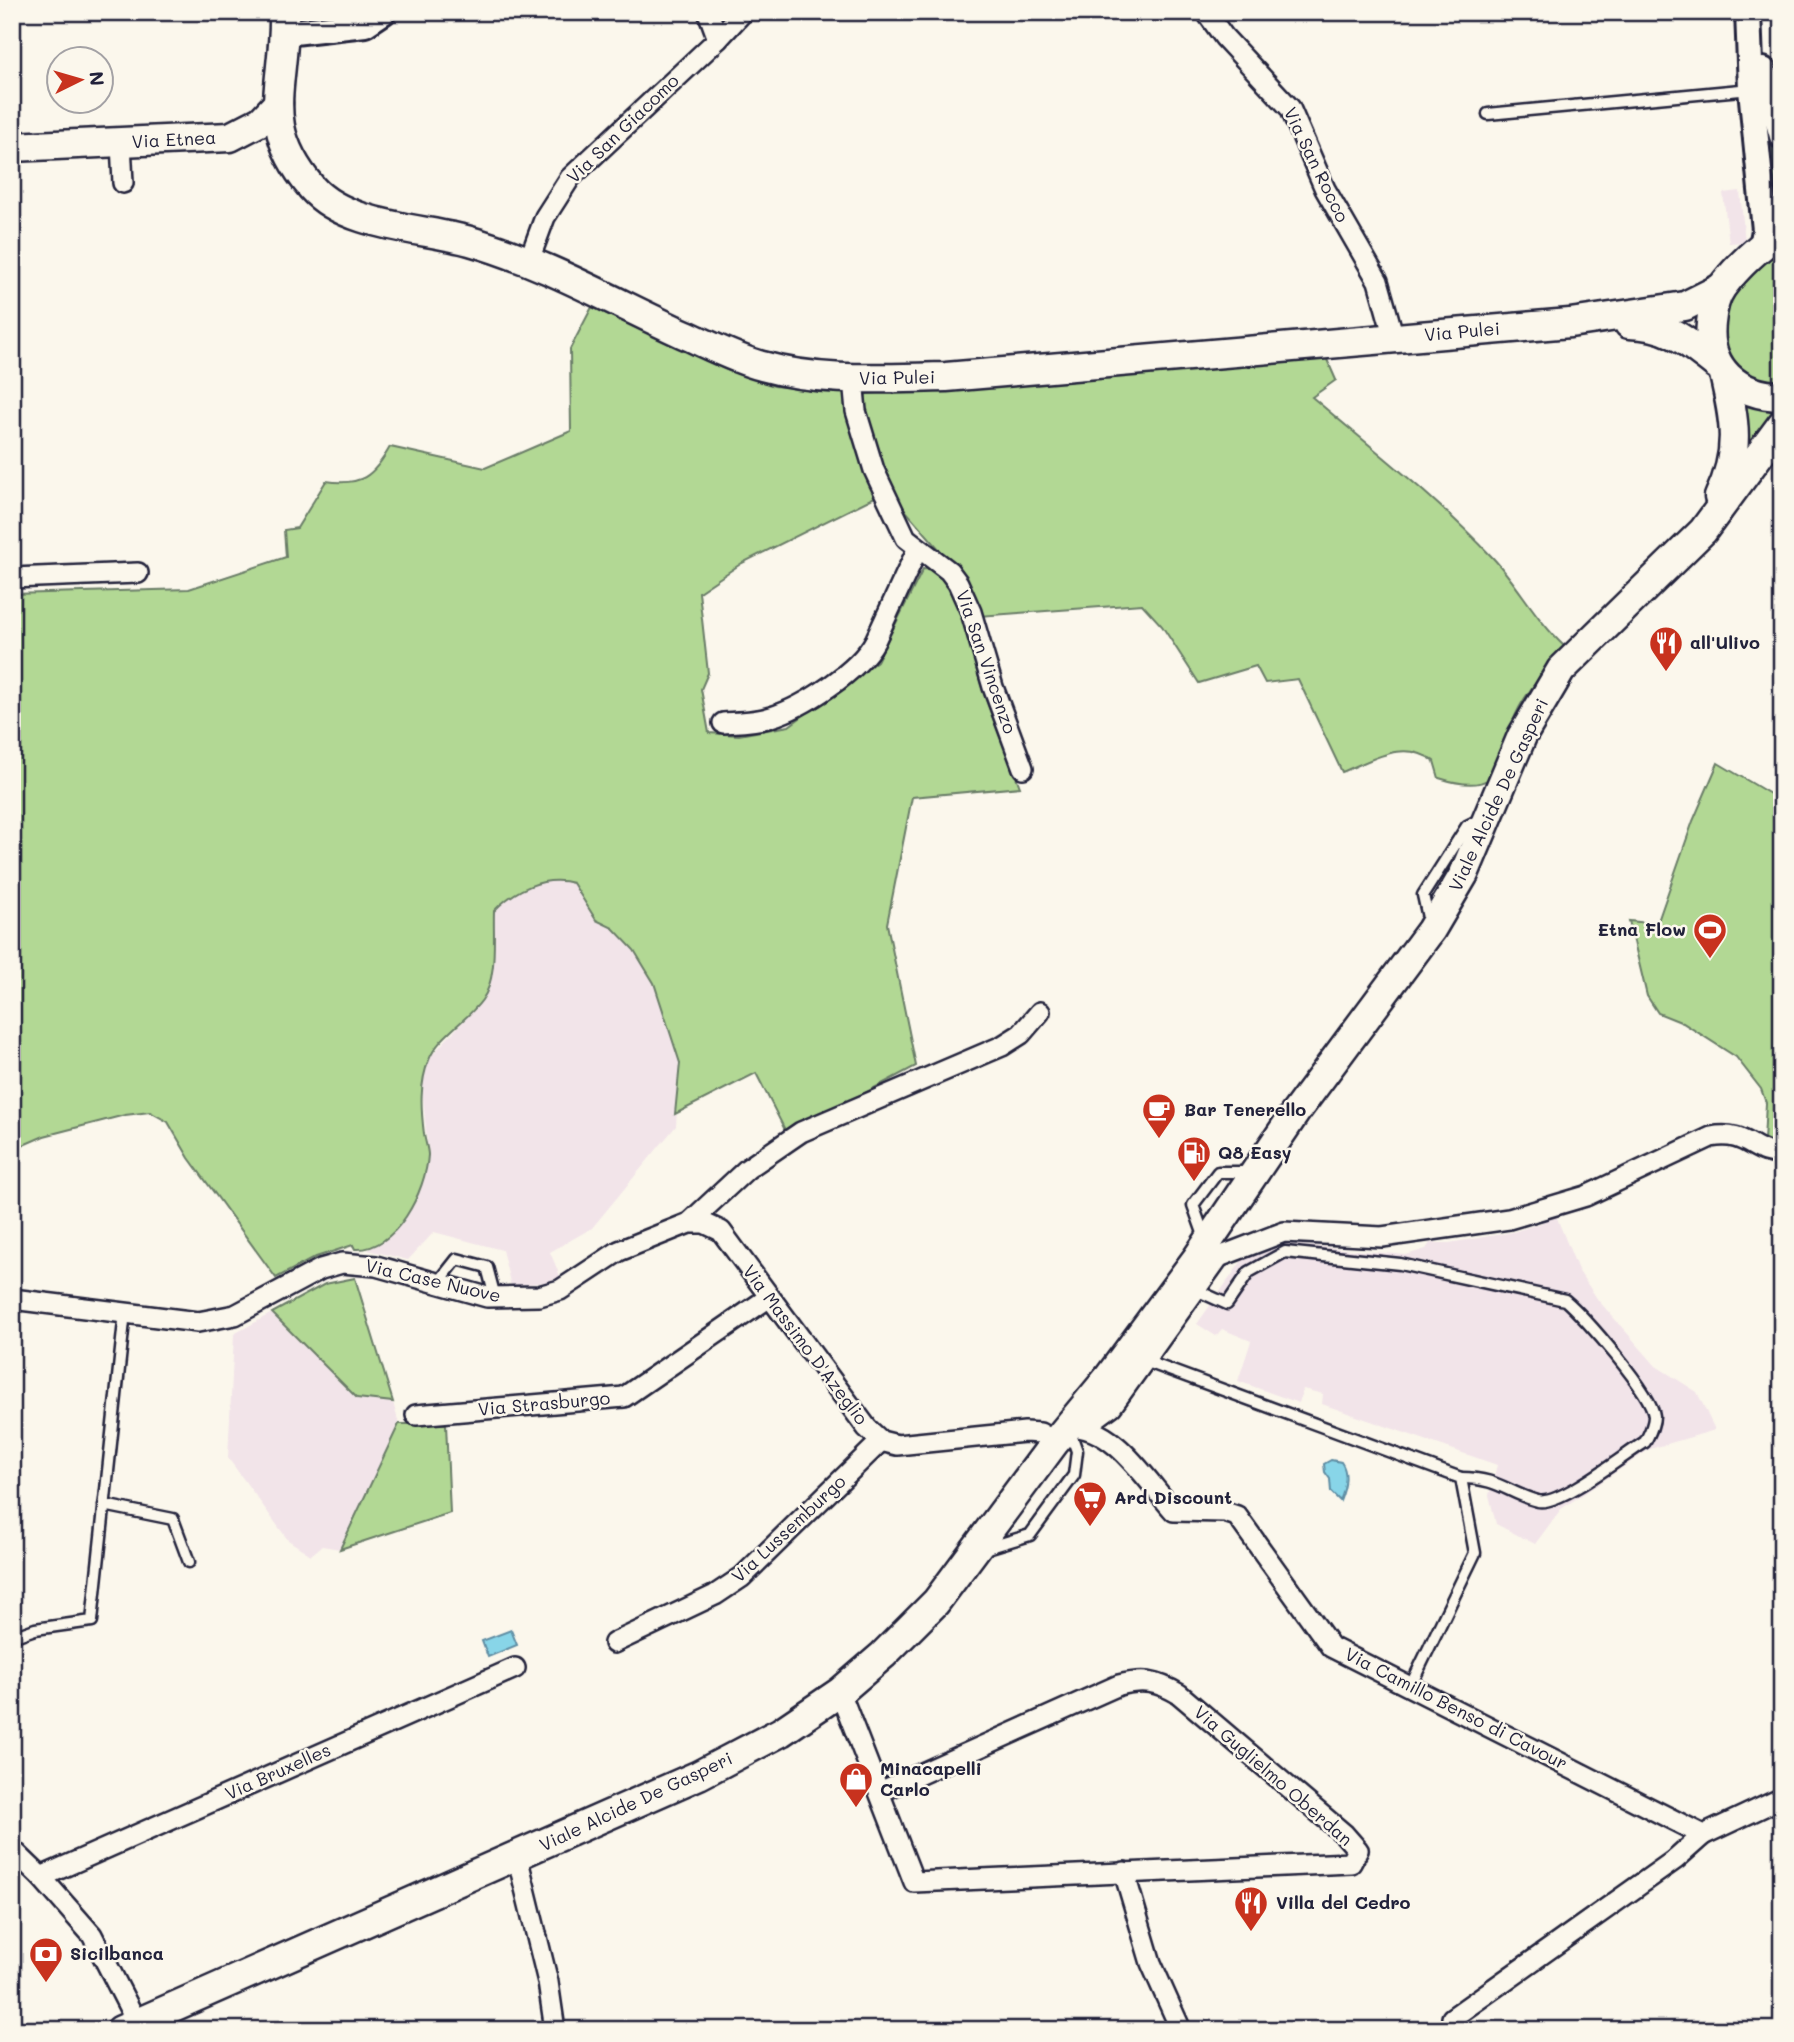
<svg xmlns="http://www.w3.org/2000/svg" width="1794" height="2042" font-family="Mali,sans-serif">
	<style>
		.built { fill: #f2e4e9 }
		.green { fill: #b2d894; stroke: #6a7d68; stroke-width: 2 }
		.water { fill: #88d5e8; stroke: #5f8da3; stroke-width: 2 }
		.lines { fill: none; stroke-linecap: round; stroke-linejoin: round }
		.service-casing { stroke: #22223b; stroke-width: 15 }
		.minor-casing { stroke: #22223b; stroke-width: 24 }
		.tertiary-casing { stroke: #22223b; stroke-width: 30 }
		.secondary-casing { stroke: #22223b; stroke-width: 33 }
		.service { stroke: #fbf7ec; stroke-width: 10 }
		.minor { stroke: #fbf7ec; stroke-width: 19 }
		.tertiary { stroke: #fbf7ec; stroke-width: 24 }
		.secondary { stroke: #fbf7ec; stroke-width: 28 }
		.labels { text-anchor: middle; stroke-width: 5; stroke-linejoin: round; paint-order: stroke }
		.street-label { font-size: 18px; fill: #22223b; stroke: #fbf7ec }
		.poi-label { font-size: 18px; font-weight: bold; fill: #22223b; stroke: #fbf7ec; text-anchor: start }
	</style>
	<rect width="100%" height="100%" fill="#fbf7ec"/>
	<filter id="ink" filterUnits="userSpaceOnUse"><feTurbulence type="fractalNoise" baseFrequency=".0143" numOctaves="2"/><feDisplacementMap in="SourceGraphic" scale="14" xChannelSelector="R" yChannelSelector="G"/><feConvolveMatrix kernelMatrix="1 2 1 2 8 2 1 2 1" color-interpolation-filters="sRGB"/></filter>
	<g filter="url(#ink)">
		<g class="built">
			<path d="M1740 191 1745 242 1729 243 1723 193Z"/>
			<path d="M559 879 573 883 596 920 613 928 634 950 654 983 680 1063 676 1126 592 1228 550 1252 560 1276 547 1282 511 1286 502 1250 434 1232 408 1260 368 1250 386 1239 428 1154 422 1087 429 1058 484 999 490 983 494 911 504 900 539 882Z"/>
			<path d="M1555 1213 1578 1270 1598 1300 1656 1366 1697 1392 1715 1430 1650 1449 1561 1509 1535 1544 1496 1524 1489 1495 1497 1465 1322 1404 1323 1394 1303 1389 1299 1403 1238 1381 1251 1341 1222 1329 1216 1336 1197 1324 1246 1255 1281 1243 1406 1255 1426 1249 1430 1243H1449L1513 1232 1541 1223Z"/>
			<path d="M272 1313 357 1398 393 1402 399 1424 340 1549 322 1546 311 1555 288 1540 228 1458 234 1334Z"/>
		</g>
		<g class="green">
			<path d="M1774 139 1782 156V216L1772 220 1764 140Z"/>
			<path d="M1782 246V386L1734 371 1719 330 1730 297Z"/>
			<path d="M592 307 727 370 774 386 844 392 856 444 875 497 742 563 699 592 708 673 701 689 709 733 739 735 789 726 877 661 923 569 937 570C966 605 969 649 983 691 994 723 1008 755 1020 787L912 797 887 924 916 1066 787 1134 756 1073 675 1114 680 1063 654 983 634 950 613 928 596 920 573 883C544 875 514 890 494 911 493 936 498 979 482 1000 467 1021 438 1036 429 1060 419 1083 421 1110 424 1134 425 1141 428 1149 428 1155 426 1190 396 1252 355 1249L353 1245 316 1257 276 1278 189 1158 168 1122 150 1112 125 1115 44 1136 12 1150V594L189 589 286 557 284 530 297 528 326 481C361 486 373 477 390 447L485 468 571 431 570 349Z"/>
			<path d="M1325 355 1336 380 1312 397C1373 449 1438 499 1493 558 1519 586 1536 620 1564 646 1549 666 1531 686 1519 708 1494 754 1512 801 1439 778L1434 761C1403 739 1375 759 1342 772L1298 679 1265 683 1256 666 1199 683 1162 626 1142 604 979 616 961 574 898 502 867 433 863 408 866 394Z"/>
			<path d="M1737 399 1760 409 1780 410 1743 469Z"/>
			<path d="M1718 763 1782 801V1143L1764 1141 1766 1103 1761 1089 1736 1057 1683 1023 1658 1013 1647 996 1629 921 1657 924 1693 821Z"/>
			<path d="M355 1278 393 1402 357 1398 272 1313 325 1284Z"/>
			<path d="M399 1424H446L450 1513 340 1549Z"/>
		</g>
		<g class="water">
			<path d="M1331 1460 1341 1462C1349 1473 1345 1489 1340 1501L1331 1492 1330 1479 1325 1472 1324 1464Z"/>
			<path d="M511 1630 517 1645 488 1657 482 1641Z"/>
		</g>
		<g class="lines">
			<g class="service-casing">
				<g id="service">
					<path d="M1488 114 1751 89"/>
					<path d="M1429 922 1423 895 1467 826 1481 819"/>
					<path d="M1202 1230 1193 1205 1218 1172H1244"/>
					<path d="M438 1283 457 1259 487 1267 495 1297"/>
					<path d="M1196 1290 1227 1304 1249 1272 1285 1252 1400 1264 1565 1300C1584 1316 1652 1393 1654 1416 1654 1426 1649 1434 1645 1442 1624 1455 1560 1506 1538 1501 1507 1493 1499 1478 1461 1478"/>
					<path d="M1145 1361 1461 1478 1475 1553 1411 1685"/>
					<path d="M104 1505 173 1519 189 1562"/>
					<path d="M984 1549 1030 1535 1074 1475 1077 1451 1069 1429"/>
					<path d="M12 1637 35 1629 92 1621 125 1312"/>
				</g>
			</g>
			<g class="minor-casing">
				<g id="minor">
					<path d="M708 12 718 39"/>
					<path d="M1206 12 1224 37 1290 108 1325 189 1378 281 1394 338"/>
					<path d="M121 143 123 183"/>
					<path d="M528 263 545 217 570 178 718 39 743 12"/>
					<path d="M853 379 856 411 874 470 906 538 949 571 958 583 971 612 993 687 1023 768"/>
					<path d="M12 578 138 573"/>
					<path d="M723 723C739 722 756 722 771 717 804 707 859 671 875 641L917 550"/>
					<path d="M689 1223H704L721 1231 867 1428 881 1441 897 1445 1025 1432 1040 1433 1055 1442"/>
					<path d="M1197 1258 1219 1257 1284 1232 1382 1237 1509 1219 1586 1196 1711 1137C1749 1130 1753 1156 1782 1153"/>
					<path d="M12 1299 198 1322 235 1315 321 1269 342 1263 376 1266 487 1297 539 1296 560 1290 619 1251 689 1223 747 1169 801 1132 1002 1046 1021 1034 1040 1012"/>
					<path d="M416 1415 624 1397 768 1298"/>
					<path d="M1068 1426C1115 1426 1145 1479 1174 1511L1225 1512 1237 1516 1331 1647 1703 1835 1782 1798"/>
					<path d="M1085 1426 1112 1406 1219 1257"/>
					<path d="M614 1643 715 1595 742 1577 881 1441"/>
					<path d="M840 1692 914 1882 1351 1863 1358 1850 1344 1834 1179 1694C1157 1681 1143 1679 1119 1685L880 1792"/>
					<path d="M12 1849 41 1877 92 1935 137 2023"/>
					<path d="M517 1856 548 1982 555 2030"/>
					<path d="M1124 1872 1151 1963 1181 2030"/>
					<path d="M41 1877 515 1668"/>
					<path d="M1452 2018 1676 1859 1703 1835"/>
				</g>
			</g>
			<g class="tertiary-casing">
				<g id="tertiary">
					<path d="M1748 12 1751 89 1765 230 1762 246"/>
					<path d="M285 33 365 24 383 12"/>
					<path d="M1763 70 1782 136"/>
				</g>
			</g>
			<g class="secondary-casing">
				<g id="secondary">
					<path d="M284 12C286 86 257 123 312 188 345 226 421 228 470 241 544 262 614 302 684 334 709 345 735 359 762 366 822 383 885 378 946 377L1570 323 1685 306 1721 288"/>
					<path d="M12 147 230 137 261 121 278 103"/>
					<path d="M1782 232C1761 244 1737 267 1722 287 1715 297 1712 311 1711 323 1706 368 1738 396 1782 396"/>
					<path d="M1629 324C1671 325 1686 341 1717 365"/>
					<path d="M1719 497C1741 451 1735 422 1724 374"/>
					<path d="M121 2030 699 1775 781 1732 840 1692 883 1655 936 1602 1055 1442 1108 1378 1197 1258 1295 1113 1431 930 1464 874 1522 736 1561 670 1703 531 1782 424"/>
				</g>
			</g>
			<use href="#service" class="service"/>
			<use href="#minor" class="minor"/>
			<use href="#tertiary" class="tertiary"/>
			<use href="#secondary" class="secondary"/>
		</g>
	</g>
	<defs>
		<g id="restaurant-pin" transform="scale(1.75)"><path d="M0 17L-7.5 6A9.5 9.5 0 1 1 7.5 6Z" fill="#c8321e" stroke="#fbf7ec"/><path d="M-5-6h1v4h1v-4h1v4h1v-4h1v5L-1.5 .5V6h-2V.5L-5-1ZM5-6V6H3V1.5H1.5Q1.5-4 5-6Z" fill="#fff"/></g>
		<g id="stadium-pin" transform="scale(1.75)"><path d="M0 17L-7.5 6A9.5 9.5 0 1 1 7.5 6Z" fill="#c8321e" stroke="#fbf7ec"/><path d="M0-5a6.5 5 0 1 0 0 10a6.5 5 0 1 0 0-10ZM-3.5-1.8h7v3.6h-7Z" fill="#fff"/></g>
		<g id="cafe-pin" transform="scale(1.75)"><path d="M0 17L-7.5 6A9.5 9.5 0 1 1 7.5 6Z" fill="#c8321e" stroke="#fbf7ec"/><path d="M-5.5-4.5H6V0H3Q3 3.5 0 3.5H-2.5Q-5.5 3.5-5.5 0ZM3-3.2v2h1.7v-2ZM-6 4.5H4V6H-6Z" fill="#fff"/></g>
		<g id="fuel-pin" transform="scale(1.75)"><path d="M0 17L-7.5 6A9.5 9.5 0 1 1 7.5 6Z" fill="#c8321e" stroke="#fbf7ec"/><path d="M-5.5-6h7V0h2V4h1.3V-2.5L3-4.5l.8-.8L6-3V5H2.5V1h-1V6h-7ZM-4.2-4.7v3.2H.2V-4.7Z" fill="#fff"/></g>
		<g id="supermarket-pin" transform="scale(1.75)"><path d="M0 17L-7.5 6A9.5 9.5 0 1 1 7.5 6Z" fill="#c8321e" stroke="#fbf7ec"/><path d="M-6-5.5h2.5l.6 2H6L4.5 2H-2.5L-4.4-4H-6ZM-1.5 3.2a1.3 1.3 0 1 0 .1 0ZM3 3.2a1.3 1.3 0 1 0 .1 0Z" fill="#fff"/></g>
		<g id="shop-pin" transform="scale(1.75)"><path d="M0 17L-7.5 6A9.5 9.5 0 1 1 7.5 6Z" fill="#c8321e" stroke="#fbf7ec"/><path d="M-5-2.5h2.3a2.7 3.5 0 0 1 5.4 0H5L5.5 6h-11ZM-1.5-2.5h3a1.5 2.3 0 0 0-3 0Z" fill="#fff"/></g>
		<g id="bank-pin" transform="scale(1.75)"><path d="M0 17L-7.5 6A9.5 9.5 0 1 1 7.5 6Z" fill="#c8321e" stroke="#fbf7ec"/><path d="M-6-4H6V4H-6ZM0-2.3a2.3 2.3 0 1 0 0 4.6a2.3 2.3 0 1 0 0-4.6Z" fill="#fff"/></g>
	</defs>
	<g fill-rule="evenodd">
		<use href="#restaurant-pin" x="1666" y="643"/>
		<use href="#stadium-pin" x="1710" y="930"/>
		<use href="#cafe-pin" x="1159" y="1110"/>
		<use href="#fuel-pin" x="1194" y="1153"/>
		<use href="#supermarket-pin" x="1090" y="1498"/>
		<use href="#shop-pin" x="856" y="1779"/>
		<use href="#restaurant-pin" x="1251" y="1903"/>
		<use href="#bank-pin" x="46" y="1954"/>
	</g>
	<g class="labels">
		<g class="street-label">
			<text transform="translate(623 129) rotate(-44)" y="6">Via San Giacomo</text>
			<text transform="translate(174 140) rotate(-3)" y="6">Via Etnea</text>
			<text transform="translate(1316 165) rotate(64)" y="6">Via San Rocco</text>
			<text transform="translate(1462 332) rotate(-5)" y="6">Via Pulei</text>
			<text transform="translate(897 378) rotate(-1)" y="6">Via Pulei</text>
			<text transform="translate(986 662) rotate(71)" y="6">Via San Vincenzo</text>
			<text transform="translate(1499 795) rotate(-65)" y="6">Viale Alcide De Gasperi</text>
			<text transform="translate(433 1281) rotate(13)" y="6">Via Case Nuove</text>
			<text transform="translate(805 1345) rotate(53)" y="6">Via Massimo D'Azeglio</text>
			<text transform="translate(544 1404) rotate(-5)" y="6">Via Strasburgo</text>
			<text transform="translate(789 1529) rotate(-43)" y="6">Via Lussemburgo</text>
			<text transform="translate(1456 1709) rotate(27)" y="6">Via Camillo Benso di Cavour</text>
			<text transform="translate(278 1772) rotate(-24)" y="6">Via Bruxelles</text>
			<text transform="translate(1273 1776) rotate(41)" y="6">Via Guglielmo Oberdan</text>
			<text transform="translate(636 1802) rotate(-25)" y="6">Viale Alcide De Gasperi</text>
		</g>
		<g class="poi-label">
			<text x="1690" y="649">all'Ulivo</text>
			<text x="1686" y="936" text-anchor="end">Etna Flow</text>
			<text x="1184" y="1116">Bar Tenerello</text>
			<text x="1218" y="1159">Q8 Easy</text>
			<text x="1114" y="1504">Ard Discount</text>
			<text x="880" y="1775">Minacapelli<tspan x="880" dy="21">Carlo</tspan></text>
			<text x="1276" y="1909">Villa del Cedro</text>
			<text x="70" y="1960">Sicilbanca</text>
		</g>
	</g>
	<rect width="1794" height="2042" fill="none" stroke="#fbf7ec" stroke-width="42"/>
	<rect x="21" y="21" width="1752" height="2000" fill="none" stroke="#22223b" stroke-width="2.5" filter="url(#ink)"/>
	<g transform="translate(80 80) rotate(85)"><circle r="33" fill="#fbf7ec" stroke="#a4a2a5" stroke-width="2"/>
	<path d="M0-5L12 26L0 18L-12 26Z" fill="#c8321e"/>
	<text y="-10" font-size="19" font-weight="bold" text-anchor="middle" fill="#22223b">N</text>
	</g>
</svg>
